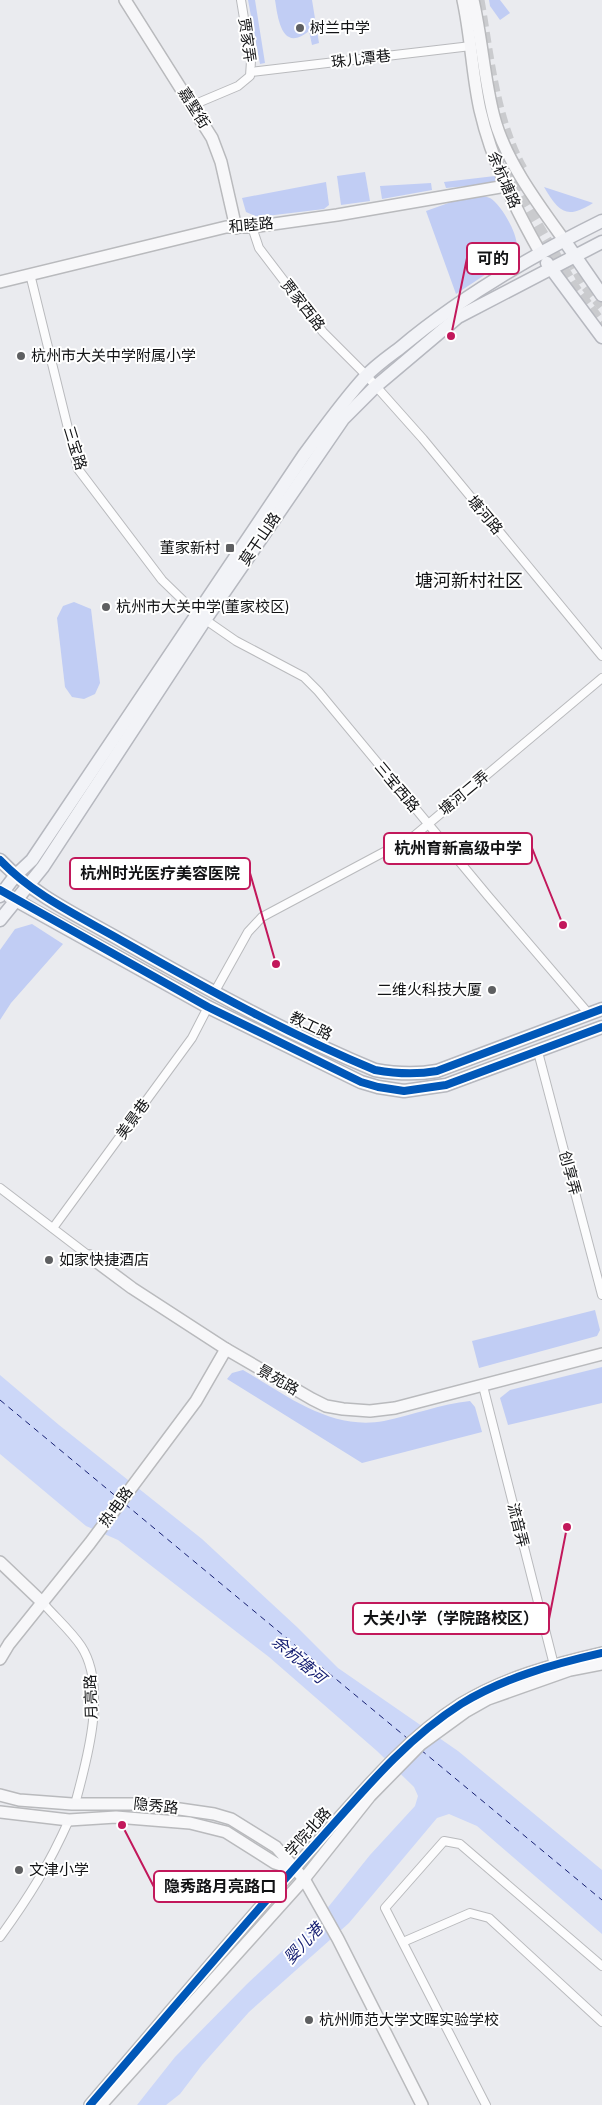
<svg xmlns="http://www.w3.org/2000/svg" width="602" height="2105" font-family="'Titillium Web','Noto Sans SC',sans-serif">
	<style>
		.green { fill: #c1cdf4 }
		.water { fill: #ccd7f8 }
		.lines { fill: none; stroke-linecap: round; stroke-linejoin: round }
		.ferry { stroke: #172073; stroke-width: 1; stroke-dasharray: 6 5; stroke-linecap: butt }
		.secondary-tunnel { stroke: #cacbce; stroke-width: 11; stroke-dasharray: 11 5.5; stroke-linecap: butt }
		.street-casing { stroke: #b9babd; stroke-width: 10 }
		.secondary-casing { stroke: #b9babd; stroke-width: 14 }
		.primary-casing { stroke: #b6b8bf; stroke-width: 15 }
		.street { stroke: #fcfcfd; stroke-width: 8 }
		.secondary { stroke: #f7f7f9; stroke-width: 11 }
		.primary { stroke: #f2f3f7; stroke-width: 12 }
		.cycleway-casing { stroke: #fff; stroke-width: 11 }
		.cycleway { stroke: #0057b8; stroke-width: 8 }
		.poi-dot { fill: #5e5f61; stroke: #fff; stroke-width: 2 }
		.labels { text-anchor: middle; stroke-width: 4; stroke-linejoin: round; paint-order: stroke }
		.poi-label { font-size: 15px; fill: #121315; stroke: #fff; text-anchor: start }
		.street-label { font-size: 15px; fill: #121315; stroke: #fff }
		.water-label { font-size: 16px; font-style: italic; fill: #172073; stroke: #fff }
		.quarter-label { font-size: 18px; fill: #121315; stroke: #fff }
		.leader { fill: none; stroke: #c2185b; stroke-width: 2 }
		.callout-dot { fill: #c2185b; stroke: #fff; stroke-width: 2 }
		.callout { fill: #fff; stroke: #c2185b; stroke-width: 2 }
		.callout-label { font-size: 16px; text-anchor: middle; font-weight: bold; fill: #121315 }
	</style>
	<rect width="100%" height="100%" fill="#eaebef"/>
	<g class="green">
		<path d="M248 0H255L265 63 260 64Z"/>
		<path d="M275 0H312L319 43 312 45 309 31C282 53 278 19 275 0Z"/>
		<path d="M489 0H500L510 13 500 20 490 6Z"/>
		<path d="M365 172 370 201 341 205 337 176Z"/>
		<path d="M495 176 500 183 446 188 444 182Z"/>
		<path d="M326 182 329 205 324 209 258 217 246 212 242 198Z"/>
		<path d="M431 183 432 190 382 199 380 186Z"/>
		<path d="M544 187 593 203C566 220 559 212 544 187Z"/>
		<path d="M478 197C481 197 486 196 490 198 501 204 521 238 516 250 516 253 513 255 512 257L456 294 426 211 454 201Z"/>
		<path d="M74 602 91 609 100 683 95 694 84 699 72 697 65 687 57 618 63 606Z"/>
		<path d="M32 924 63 944 11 1003 0 1020V950L15 929Z"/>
		<path d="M595 1310 600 1330 597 1336 479 1368 472 1341Z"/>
		<path d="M602 1367V1403L508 1425 500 1398 510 1390Z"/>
		<path d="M243 1370C286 1395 331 1431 384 1421 413 1415 441 1404 470 1401L475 1407 482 1432 362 1463 227 1379 232 1373Z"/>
	</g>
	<path class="water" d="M0 1375 59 1425 202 1539 297 1627 338 1668 458 1751 602 1870V1934L477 1826 449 1814 437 1818 349 1923 249 2012 202 2065 180 2094 166 2105H137L175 2057 247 1984 295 1939 313 1926 370 1855 415 1806 418 1796 414 1787 377 1751 269 1657 118 1540 86 1526 0 1454Z"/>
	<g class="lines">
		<g class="ferry">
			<path d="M0 1400 118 1498"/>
			<path d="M125 1504 407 1738"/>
			<path d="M421 1750 602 1900"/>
		</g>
		<g class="secondary-tunnel">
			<path d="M479 0C489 57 494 118 522 169"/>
			<path d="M487 105 494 145 510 178 574 287 602 324"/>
			<path d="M570 258 585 285 602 306"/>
		</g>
		<g class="street-casing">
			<g id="street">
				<path d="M251 72 471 46"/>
				<path d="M193 105 238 86 250 76 251 61 241 0"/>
				<path d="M252 227 259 248 323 332 366 375 423 439 602 656"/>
				<path d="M30 274 78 469 162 580 197 614 236 641 304 677 318 691 488 896 589 1014"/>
				<path d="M214 993 248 932 262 917 414 836 602 678"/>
				<path d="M538 1052 602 1295"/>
				<path d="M0 1188 89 1256"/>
				<path d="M53 1228 192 1038 208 1007"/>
				<path d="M483 1386 554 1665"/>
				<path d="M43 1603C55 1617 71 1631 81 1646 108 1687 87 1760 75 1804"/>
				<path d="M0 1937C29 1897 49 1865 69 1820"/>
				<path d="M403 1942 470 1913 489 1918 602 2022"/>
				<path d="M486 2105 385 1908 444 1841 460 1844 602 1966"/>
			</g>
		</g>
		<g class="secondary-casing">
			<g id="secondary">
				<path d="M125 0 212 138 221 162 236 228"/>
				<path d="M463 0C471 36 472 74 480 110 492 162 515 208 541 254"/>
				<path d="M473 0C482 39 484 79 494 117 505 160 538 204 564 240"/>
				<path d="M0 282 226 227H252L337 215 506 186"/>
				<path d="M89 1256 132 1288 226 1349 312 1399 326 1406 343 1409 370 1411 395 1408 602 1354"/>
				<path d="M0 1562 43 1603"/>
				<path d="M0 1659 9 1644 90 1543 196 1401 226 1349"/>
				<path d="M0 1795 19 1800 72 1804H145L214 1814 231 1819 276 1847 304 1879 338 1939 422 2105"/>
				<path d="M0 1812 69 1820 116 1817 190 1823 226 1832 275 1863 294 1869"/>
				<path d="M90 2105C165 2018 238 1931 315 1845 360 1795 403 1741 461 1704 503 1678 554 1664 602 1653"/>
				<path d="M101 2105 304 1879 370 1796 421 1744 465 1712 488 1699 570 1670 602 1664"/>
			</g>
		</g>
		<g class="primary-casing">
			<g id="primary">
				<path d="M564 240 602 295"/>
				<path d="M547 263 602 337"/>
				<path d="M0 860C34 896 81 917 124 942 205 988 288 1034 375 1070 397 1074 415 1075 437 1071L602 1009"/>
				<path d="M0 896 15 876 32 860 304 455C324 428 343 401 365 377 375 366 388 357 400 348 461 297 531 256 602 221"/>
				<path d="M10 897 208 1007 361 1082 378 1087 404 1091 446 1085 602 1027"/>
				<path d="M0 920 43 867 205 620 343 419 375 387 458 317 602 242"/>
			</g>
		</g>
		<use href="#street" class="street"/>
		<use href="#secondary" class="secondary"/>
		<use href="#primary" class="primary"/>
		<g class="cycleway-casing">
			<g id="cycleway">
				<path d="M0 860C34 896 81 917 124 942 205 988 288 1034 375 1070 397 1074 415 1075 437 1071L602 1009"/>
				<path d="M0 890 208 1007 361 1082 378 1087 404 1091 446 1085 602 1027"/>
				<path d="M90 2105C165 2018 238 1931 315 1845 360 1795 403 1741 461 1704 503 1678 554 1664 602 1653"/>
			</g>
		</g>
		<use href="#cycleway" class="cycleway"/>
	</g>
	<g class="poi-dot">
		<circle cx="300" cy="28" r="5"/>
		<circle cx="21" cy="356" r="5"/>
		<rect x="225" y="543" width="10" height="10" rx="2.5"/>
		<circle cx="106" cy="607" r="5"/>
		<circle cx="492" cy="990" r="5"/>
		<circle cx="49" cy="1260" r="5"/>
		<circle cx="19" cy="1870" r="5"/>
		<circle cx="309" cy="2020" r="5"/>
	</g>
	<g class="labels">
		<g class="poi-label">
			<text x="310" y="33">树兰中学</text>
			<text x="31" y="361">杭州市大关中学附属小学</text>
			<text x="220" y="553" text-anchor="end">董家新村</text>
			<text x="116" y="612">杭州市大关中学(董家校区)</text>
			<text x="482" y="995" text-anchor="end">二维火科技大厦</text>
			<text x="59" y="1265">如家快捷酒店</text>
			<text x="29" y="1875">文津小学</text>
			<text x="319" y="2025">杭州师范大学文晖实验学校</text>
		</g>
		<g class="street-label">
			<text transform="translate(247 40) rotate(82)" y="5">贾家弄</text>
			<text transform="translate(361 59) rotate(-7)" y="5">珠儿潭巷</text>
			<text transform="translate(194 108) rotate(58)" y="5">嘉墅街</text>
			<text transform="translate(504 180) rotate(67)" y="5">余杭塘路</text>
			<text transform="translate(251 225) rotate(-5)" y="5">和睦路</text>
			<text transform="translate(303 305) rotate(52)" y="5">贾家西路</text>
			<text transform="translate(75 448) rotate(73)" y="5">三宝路</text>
			<text transform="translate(485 515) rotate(50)" y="5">塘河路</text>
			<text transform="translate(260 539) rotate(-56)" y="5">莫干山路</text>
			<text transform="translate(397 787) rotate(50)" y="5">三宝西路</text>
			<text transform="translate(464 793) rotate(-40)" y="5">塘河二弄</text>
			<text transform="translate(311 1026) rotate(26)" y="5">教工路</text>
			<text transform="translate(133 1119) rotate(-54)" y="5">美景巷</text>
			<text transform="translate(570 1173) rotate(75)" y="5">创享弄</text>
			<text transform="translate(278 1380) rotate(30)" y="5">景苑路</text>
			<text transform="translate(116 1507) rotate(-54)" y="5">热电路</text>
			<text transform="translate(518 1525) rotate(76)" y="5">流音弄</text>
			<text transform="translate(91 1697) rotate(-92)" y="5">月亮路</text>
			<text transform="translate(156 1806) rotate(6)" y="5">隐秀路</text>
			<text transform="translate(308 1832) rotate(-48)" y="5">学院北路</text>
		</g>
		<g class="water-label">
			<text transform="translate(299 1659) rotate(40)" y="6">余杭塘河</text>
			<text transform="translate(303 1943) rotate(-47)" y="6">婴儿港</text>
		</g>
		<g class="quarter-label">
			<text x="469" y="587">塘河新村社区</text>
		</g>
	</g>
	<path class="leader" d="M451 336L467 258M563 925L532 848M276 964L250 873M567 1527L549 1619M122 1825L154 1887"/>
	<g class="callout-dot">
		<circle cx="451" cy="336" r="5"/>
		<circle cx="563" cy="925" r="5"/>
		<circle cx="276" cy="964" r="5"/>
		<circle cx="567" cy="1527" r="5"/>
		<circle cx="122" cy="1825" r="5"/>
	</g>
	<g class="callout">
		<rect x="467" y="243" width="52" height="31" rx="5"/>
		<rect x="384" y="833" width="148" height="31" rx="5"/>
		<rect x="70" y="858" width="180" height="31" rx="5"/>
		<rect x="353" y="1603" width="196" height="31" rx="5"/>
		<rect x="154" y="1871" width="132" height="31" rx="5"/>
	</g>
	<g class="callout-label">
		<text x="493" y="264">可的</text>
		<text x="458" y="854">杭州育新高级中学</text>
		<text x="160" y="879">杭州时光医疗美容医院</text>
		<text x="451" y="1624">大关小学（学院路校区）</text>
		<text x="220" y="1892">隐秀路月亮路口</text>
	</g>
</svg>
